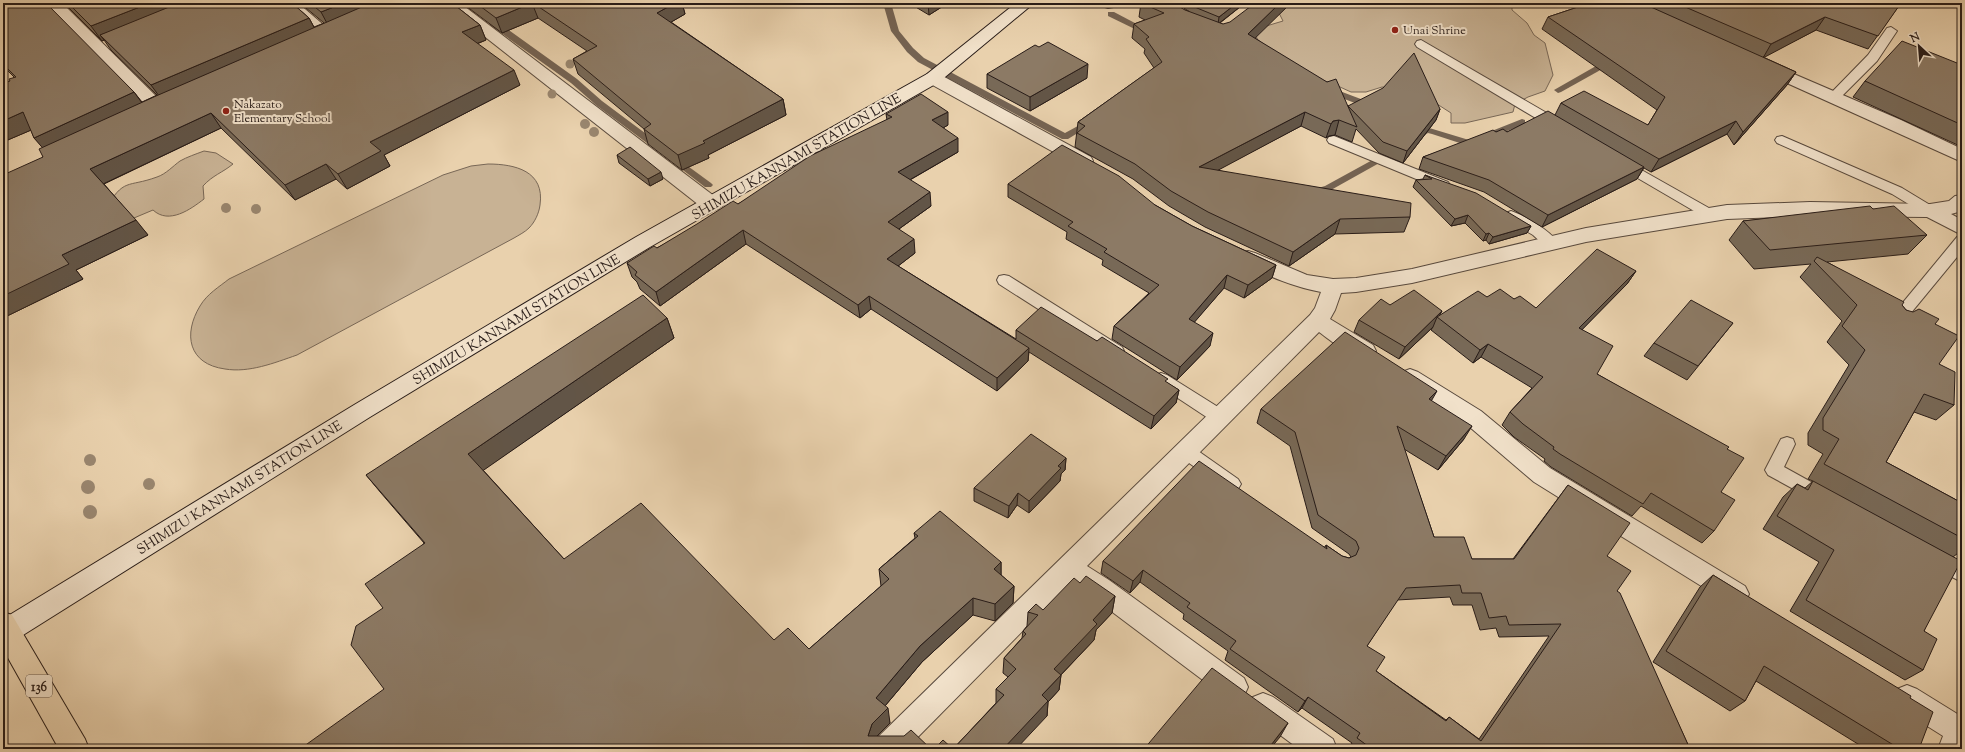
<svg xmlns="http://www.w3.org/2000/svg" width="1965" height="752" font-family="'Sorts Mill Goudy',serif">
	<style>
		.green { fill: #c8b294; stroke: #786756 }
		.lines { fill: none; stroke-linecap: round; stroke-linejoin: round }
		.stream { fill: #746353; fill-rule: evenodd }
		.service-casing { stroke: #58493d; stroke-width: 2 }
		.minor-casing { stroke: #58493d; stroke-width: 2 }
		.secondary-casing { stroke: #281c18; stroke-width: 2 }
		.trunk-casing { stroke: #281c18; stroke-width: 2 }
		.service { fill: #f1e1ca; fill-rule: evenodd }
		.minor { fill: #f1e1ca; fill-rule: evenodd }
		.secondary { fill: #f1e1ca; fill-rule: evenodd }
		.trunk { fill: #e9d1ad; fill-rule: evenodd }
		.tree { fill: #99866f }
		.wall { fill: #786957; stroke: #281c18; fill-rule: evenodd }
		.shaded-wall { fill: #625547; stroke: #281c18 }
		.building { fill: #8c7a65; stroke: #281c18; fill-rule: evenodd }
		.poi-dot { fill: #8f2418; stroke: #f1e1ca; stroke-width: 1.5 }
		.labels { text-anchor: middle; stroke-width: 4; stroke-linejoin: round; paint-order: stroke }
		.far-poi-label { font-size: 12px; fill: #281c18; stroke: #f1e1ca; text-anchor: start }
		.shield { fill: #f1e1ca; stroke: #64574d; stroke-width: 1 }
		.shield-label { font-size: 13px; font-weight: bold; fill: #281c18 }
		.street-label { font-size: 14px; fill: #281c18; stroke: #f1e1ca }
	</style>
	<rect width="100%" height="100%" fill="#e9d1ad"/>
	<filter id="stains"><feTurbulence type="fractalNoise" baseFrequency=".005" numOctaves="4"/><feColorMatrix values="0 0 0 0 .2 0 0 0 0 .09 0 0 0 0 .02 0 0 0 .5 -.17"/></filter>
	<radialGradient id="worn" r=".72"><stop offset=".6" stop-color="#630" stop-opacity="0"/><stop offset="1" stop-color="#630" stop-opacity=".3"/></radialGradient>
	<g class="green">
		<path d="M1274 3 1290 5 1307 3H1512V10L1527 23 1534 35 1545 43 1553 75 1545 91 1528 97 1515 104 1513 112 1465 123H1451V113L1437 104 1403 89 1382 87 1366 92H1351L1329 82 1313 79 1258 40 1251 27H1263L1283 21Z"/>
		<path d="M204 151 216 153 233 164C222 173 213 175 203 186L204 199C191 209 169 225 153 210L134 218 105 210C124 177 127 188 157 177 166 174 173 166 180 161 187 157 196 154 204 151Z"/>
		<path d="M488 164C515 164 545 171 540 205 539 213 535 222 529 228 525 232 519 235 514 238L297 355C274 363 249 373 225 369 188 364 183 334 200 306 207 294 219 287 229 279L443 175 471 166Z"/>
	</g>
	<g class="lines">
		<g class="stream">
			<path d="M883 3H891L899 31 913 48 924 58 1065 133 1087 121H1093L1094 123 1068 139H1062L918 62 907 52 891 31Z"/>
			<path d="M1108 12H1114L1150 31 1146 33H1143L1108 16Z"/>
			<path d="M490 21H496L577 79 602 101 661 145V149H655L596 105 571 83 490 25Z"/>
			<path d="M1610 58 1614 61 1613 63 1561 92 1558 93 1554 90Z"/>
			<path d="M1329 87 1374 104 1375 106 1374 108H1368L1326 92 1325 90Z"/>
			<path d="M1522 119 1525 120V124L1469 146 1432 134 1428 133 1415 140 1411 137 1426 127 1469 140Z"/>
			<path d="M1387 152 1390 153V157L1331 190 1311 196 1306 193 1308 191 1325 186Z"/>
			<path d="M674 156 711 183 713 185 711 187H705L671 161V157Z"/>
		</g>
		<g class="service-casing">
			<g id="service">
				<path d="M285 3H298L334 34 328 38 324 37Z"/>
				<path d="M1891 27 1897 31 1877 61 1838 100H1830L1828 97 1830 94 1868 55 1887 28Z"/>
				<path d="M1421 40 1564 123 1565 126 1564 129H1554L1417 47 1415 44 1417 41Z"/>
				<path d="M1334 136 1448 182 1450 185 1448 188H1438L1329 143 1327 140 1329 137Z"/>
				<path d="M1782 136 1902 188 1935 208 1937 211 1935 214 1930 216 1925 214 1892 194 1777 143 1775 140 1777 137Z"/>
				<path d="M1622 159 1716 212 1718 215 1716 218 1711 220 1706 218 1617 166 1615 163 1617 160Z"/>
				<path d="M1511 211C1524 215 1551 231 1558 243L1556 247 1551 248 1546 247 1533 235 1506 219 1504 216 1506 213Z"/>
				<path d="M1962 236V251L1901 325 1896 327 1891 325 1888 321 1891 317 1957 237Z"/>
				<path d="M1004 275 1009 276 1122 347 1124 351 1122 355 1116 357 1110 355 999 284 997 280 999 276Z"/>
				<path d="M1161 373 1167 375 1226 412 1228 417 1226 422 1220 424 1214 422 1155 383 1153 379 1155 375Z"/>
				<path d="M1787 437 1793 439 1795 444 1784 467 1831 493 1834 498 1831 503 1825 505 1819 503 1768 475 1765 470 1781 439Z"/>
				<path d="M1185 444 1191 446 1238 479 1241 484 1238 489 1232 491 1226 489 1179 456 1177 451 1179 446Z"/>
				<path d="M1936 552 1962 565V582L1930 566 1927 560 1930 554Z"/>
			</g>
		</g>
		<g class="minor-casing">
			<g id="minor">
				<path d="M45 3H62L164 104 167 108 164 112 158 113 152 112Z"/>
				<path d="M442 3H460L718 199 721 204 718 209 711 210 704 209Z"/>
				<path d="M1100 3H1121L1119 6 1108 8 1102 6Z"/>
				<path d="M1766 62 1901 120 1962 149V162L1760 71 1758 67 1760 63Z"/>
				<path d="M933 73 939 74 1091 157 1093 161 1091 165 1084 167 1077 165 927 82 924 78 927 74Z"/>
				<path d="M1962 195V211L1951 214 1962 220V235L1927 217 1810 216 1727 219 1586 242 1412 283 1356 292 1341 293 1335 310 1330 319 1373 345 1376 351 1373 357C1355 362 1333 342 1319 332L1087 566 1109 580 1244 678 1248 687 1244 696 1234 700 1224 696 1091 596 1070 583 906 749H872L876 739 1310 315 1315 308 1321 292C1292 287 1267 275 1241 263L1238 258 1241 253 1248 251 1255 253 1307 275 1333 279 1356 278 1412 269 1586 228 1727 205 1810 202 1930 204 1949 201 1955 196Z"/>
				<path d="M1410 369 1418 372 1481 411 1550 468 1745 586 1749 594 1745 602 1736 606 1727 602 1534 482 1465 423 1402 384 1399 378 1402 372Z"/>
				<path d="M1907 685 1917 689 1959 715 1962 713V749H1938L1943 736 1897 707 1893 698 1897 689Z"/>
				<path d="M1263 693 1273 697 1333 739 1337 749H1299L1253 715 1249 706 1253 697Z"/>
			</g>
		</g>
		<g class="secondary-casing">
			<path id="secondary" d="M1016 3H1034L939 82 650 247 370 417 12 642 3 645V619L354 405 636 237 927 74Z"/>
		</g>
		<g class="trunk-casing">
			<path id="trunk" d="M3 612 12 615 85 739 89 749H59L3 649Z"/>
		</g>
		<use href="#service" class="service"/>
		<use href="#minor" class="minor"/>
		<use href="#secondary" class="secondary"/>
		<use href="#trunk" class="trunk"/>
	</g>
	<g class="tree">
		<circle cx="570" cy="64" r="4.5"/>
		<circle cx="552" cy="94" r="4.5"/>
		<circle cx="585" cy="124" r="5"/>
		<circle cx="594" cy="132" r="5"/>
		<circle cx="226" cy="208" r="5"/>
		<circle cx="256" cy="209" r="5"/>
		<circle cx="90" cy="460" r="6"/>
		<circle cx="149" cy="484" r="6"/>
		<circle cx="88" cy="487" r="7"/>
		<circle cx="90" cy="512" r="7"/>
	</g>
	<g class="wall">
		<path d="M3 3 134 92 142 102 157 95 111 50 104 40 102 41 64 3H292L309 18 314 27 324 23 300 3H452L480 25 486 40 477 44 520 85 384 155 390 166 347 189 336 179 295 200 221 128 104 184 148 235 76 270 83 279 3 318 43 157V147L34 138 31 130 3 142V83L10 81 14 77 3 66Z"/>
		<path d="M462 3H682L685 14 671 22 783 99 786 115 708 155 709 158 682 170 648 144 644 129 578 74 573 59 587 51 538 18 502 33Z"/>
		<path d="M909 3H948L929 15Z"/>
		<path d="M1141 3 1185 10 1190 12 1176 3H1245L1220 23 1255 38 1348 106 1440 109 1436 120 1403 163 1379 153 1356 129 1352 142 1335 135 1329 136 1326 138 1301 126 1217 170 1410 217 1404 232 1335 234 1289 266 1205 227 1169 206 1133 179 1075 147 1078 122 1154 68 1144 53 1145 49 1132 38 1134 24 1145 20 1139 17Z"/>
		<path d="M1590 3H1901L1868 49 1816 30 1763 57 1796 72 1787 85 1734 145 1727 134 1651 172 1644 168 1637 179 1542 227 1484 192 1419 169 1423 157 1496 132H1507L1555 115 1561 103 1648 125 1657 110 1542 29 1548 17Z"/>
		<path d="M1962 65V147L1853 97 1865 81Z"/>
		<path d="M987 74 1087 78 1030 111 987 88Z"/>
		<path d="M886 114 948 125 943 128 958 152 910 180 931 206 899 229 915 253 898 266 1016 339V330L1097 341 1179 390 1176 403 1151 429 1029 352 1028 361 997 391 871 309 860 318 746 244 660 306 640 289 637 282 632 277 627 263 657 248 738 204 887 120Z"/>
		<path d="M617 155 663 179 650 186 619 163Z"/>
		<path d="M1425 175 1531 226 1527 233 1489 244 1486 240 1483 241 1465 223 1451 226 1413 187 1416 180 1423 179Z"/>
		<path d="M1008 184 1155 205 1192 226 1276 265 1272 278 1244 298 1224 288 1194 322 1210 346 1177 380 1112 339 1114 326 1149 293 1102 265 1103 260 1066 239 1067 232 1008 197Z"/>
		<path d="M1873 209 1927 235 1908 254 1827 262 1902 305 1906 310 1935 324 1939 364 1954 405 1936 420 1914 412 1886 462 1962 503V550L1953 557 1924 631 1923 670 1905 680 1790 611 1819 562 1763 529 1783 497 1797 484 1805 488 1813 481 1808 479 1823 454 1808 445V433L1849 365 1827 342 1842 321 1800 277 1811 264 1754 269 1729 240 1743 221Z"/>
		<path d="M1636 271 1627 284 1582 329 1597 374 1727 449 1721 492 1714 531 1702 543 1641 506 1632 516 1551 467 1544 461 1545 459 1514 437 1502 425 1510 412 1532 388 1481 357 1473 363 1431 330 1433 327 1399 359 1354 332 1359 320 1390 305 1442 311 1439 316 1487 297 1514 299 1536 308Z"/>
		<path d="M667 318 674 338 483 470 564 559 774 640 809 649 881 586 879 569 915 538 914 533 1001 562V575L1014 586 1013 603 995 621 973 615 922 662 885 706 890 723 877 736 931 749 384 689 383 608 424 543 381 493 366 475Z"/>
		<path d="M1733 323 1687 380 1644 356 1654 343Z"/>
		<path d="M1431 401 1464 439 1438 470 1404 449 1434 537 1472 559H1513L1568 485 1607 556 1617 591 1690 749H1350L1349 748 1352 743 1302 708 1298 712 1225 660 1228 651 1183 619 1184 614 1140 582 1130 593 1101 573 1103 561 1325 547 1326 545 1342 556 1349 558 1351 557 1349 554 1312 528 1290 446 1257 423 1261 409ZM1450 597 1453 605H1472L1480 630 1496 628 1499 637 1549 636 1479 739 1449 717 1446 720 1376 671 1367 646 1397 600Z"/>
		<path d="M1066 458 1065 470 1061 474 1060 481 1029 513 1017 505 1008 518 974 501V488Z"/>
		<path d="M1713 575 1910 698 1919 749H1866L1756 681 1745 701 1730 711 1653 662 1700 587Z"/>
		<path d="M1080 583 1115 596 1112 613 1096 630 1094 640 1061 675 1059 690 1048 702 1047 716 953 749 996 703V689L1008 677 1003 673 1004 658 1022 638 1023 631 1027 626 1028 612 1043 610Z"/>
	</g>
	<g class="shaded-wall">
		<path d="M150 3H198L100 35 104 40 102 41 91 26Z"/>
		<path d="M344 3H386L329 27 321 12Z"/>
		<path d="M532 3 538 18 502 33 496 18Z"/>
		<path d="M675 3H682L685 14 661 28 657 13Z"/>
		<path d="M928 3H948L929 15Z"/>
		<path d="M1237 3H1245L1218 24 1219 17Z"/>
		<path d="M1280 3H1291L1245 48 1248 34Z"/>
		<path d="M1825 17 1816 30 1763 58 1771 44Z"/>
		<path d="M309 18 317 33 162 100 151 85Z"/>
		<path d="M480 25 486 40 468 47 462 32Z"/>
		<path d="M1088 64 1087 78 1030 111V97Z"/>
		<path d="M514 70 520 85 384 155 390 166 347 189 338 174 370 142Z"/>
		<path d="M1796 72 1787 85 1734 145 1743 132Z"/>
		<path d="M134 92 145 107 47 153 34 138Z"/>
		<path d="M783 99 786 115 708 155 709 158 682 170 678 155 703 141Z"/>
		<path d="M1440 109 1436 120 1403 163 1407 151Z"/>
		<path d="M23 112 36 128 3 142V121Z"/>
		<path d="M948 112V125L933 134 932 120Z"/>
		<path d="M1305 112 1301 126 1196 182 1199 167Z"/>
		<path d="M211 113 221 128 103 184 90 169Z"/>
		<path d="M1339 120 1335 135 1329 136 1326 138 1331 124 1333 121Z"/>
		<path d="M1736 121 1727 134 1651 172 1659 159Z"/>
		<path d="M958 138V152L899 186 898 172Z"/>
		<path d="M326 164 336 179 295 200 285 185Z"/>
		<path d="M1644 167 1637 179 1542 227 1548 215Z"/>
		<path d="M661 172 663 179 650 186 648 179Z"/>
		<path d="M930 192 931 206 889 236 888 222Z"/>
		<path d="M1468 215 1465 223 1451 226 1455 219Z"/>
		<path d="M1340 219 1335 234 1289 266 1293 252Z"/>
		<path d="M136 220 148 235 76 270 83 279 3 318V296L62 255Z"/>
		<path d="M1531 226 1527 233 1489 244 1493 237Z"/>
		<path d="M743 230 746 244 660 306 656 292Z"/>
		<path d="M1489 233 1486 240 1483 241 1486 234Z"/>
		<path d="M914 239 915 253 889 273 887 259Z"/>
		<path d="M1276 265 1272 278 1244 298 1248 285Z"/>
		<path d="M1636 271 1627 284 1571 341 1579 328Z"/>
		<path d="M1227 275 1224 288 1186 332 1189 319Z"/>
		<path d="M869 296 871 309 860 318 858 305Z"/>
		<path d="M1442 311 1438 318 1437 317 1433 327 1399 359 1405 347Z"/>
		<path d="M667 318 674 338 481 472 468 454Z"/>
		<path d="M1213 333 1210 346 1177 380 1180 367Z"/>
		<path d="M1488 344 1481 357 1473 363 1480 350Z"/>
		<path d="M1029 348 1028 361 997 391V378Z"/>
		<path d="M1179 390 1176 403 1151 429 1154 416Z"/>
		<path d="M1437 391 1429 405V399Z"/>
		<path d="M1472 426 1464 439 1438 470 1446 456Z"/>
		<path d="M1066 458 1065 470 1061 474 1060 481 1029 513V501L1058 466Z"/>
		<path d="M1018 493 1017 505 1008 518 1009 506Z"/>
		<path d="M1001 562V579L994 569Z"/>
		<path d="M1143 570 1140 582 1130 593 1133 581Z"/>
		<path d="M1014 586 1013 603 995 621V604Z"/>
		<path d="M1115 596 1112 613 1096 630 1094 640 1052 684 1054 669 1093 620Z"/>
		<path d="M973 598V615L922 662 879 713 876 698 920 646Z"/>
		<path d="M1061 675 1059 690 1048 702 1047 716 1016 749H1003L1042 695Z"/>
		<path d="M1308 697 1302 708 1298 712 1305 701Z"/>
		<path d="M888 708 890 723 875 738 868 736 872 724Z"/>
		<path d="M1288 723 1280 737 1270 749H1268Z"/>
	</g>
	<g class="building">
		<path d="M3 3H46L134 92 34 138 23 112 3 121V83L10 81 9 79 16 77 3 64Z"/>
		<path d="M68 3H150L91 26Z"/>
		<path d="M179 3H292L309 18 151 85 100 35Z"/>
		<path d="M310 3H344L321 12Z"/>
		<path d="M371 3H452L480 25 462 32 514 70 370 142 381 151 338 174 326 164 285 185 211 113 90 169 136 220 62 255 69 264 3 296V175L43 157 39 149 156 96Z"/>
		<path d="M476 3H532L496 18Z"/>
		<path d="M533 3H675L657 13 783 99 703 141 705 143 678 155 644 129 651 124 573 59 597 46Z"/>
		<path d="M1141 3H1173L1185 10 1223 24 1230 22 1255 3H1280L1248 34 1327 82 1336 79 1357 127 1339 120 1333 121 1331 124 1305 112 1199 167 1411 203 1410 217 1340 219 1293 252 1208 212 1171 191 1135 164 1077 133 1085 126 1078 122 1162 62 1146 39 1149 37 1134 24 1164 13Z"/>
		<path d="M1188 3H1237L1219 17 1197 8Z"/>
		<path d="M1590 3H1642L1796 72 1743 132 1736 121 1659 159 1561 103 1584 91 1648 125 1665 97 1548 17Z"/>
		<path d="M1676 3H1901L1878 36 1825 17 1771 44Z"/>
		<path d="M1902 41 1962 65V125L1865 81Z"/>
		<path d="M1048 42 1088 64 1030 97 987 74 1035 45 1039 47Z"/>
		<path d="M1414 53 1440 109 1407 151 1383 142 1348 106 1383 88Z"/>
		<path d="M921 94 948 112 932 120 958 138 898 172 930 192 888 222 914 239 887 259 1029 348 997 378 869 296 858 305 743 230 656 292 635 275 637 272 627 263 654 246 657 248 697 224 733 201 738 204 810 156 892 117 886 114Z"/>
		<path d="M1548 111 1644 167 1548 215 1489 180 1423 157 1493 130 1496 132 1503 129 1507 132Z"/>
		<path d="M1062 145 1119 176 1155 205 1192 226 1276 265 1248 285 1227 275 1189 319 1213 333 1180 367 1114 326 1159 285 1104 252 1107 249 1068 226 1073 222 1008 184Z"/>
		<path d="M630 147 661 172 648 179 617 155Z"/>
		<path d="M1425 175 1476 193 1531 226 1493 237 1489 233 1486 234 1468 215 1455 219 1416 180 1432 179Z"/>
		<path d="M1870 206 1873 209 1894 206 1927 235 1770 250 1743 221Z"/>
		<path d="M1597 249 1636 271 1579 328 1613 346 1597 374 1729 447 1727 449 1744 458 1721 492 1735 500 1714 531 1651 493 1643 504 1560 454 1553 449 1554 447 1523 424 1510 412 1543 377 1488 344 1480 350 1437 317 1478 291 1487 297 1500 289 1514 299 1520 296 1536 308Z"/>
		<path d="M1817 257 1904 302 1902 305 1906 310 1913 312 1919 309 1939 319 1935 324 1959 336 1939 364 1955 372 1954 405 1924 394 1886 462 1962 503V538L1824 464 1839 439 1823 430V418L1865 350 1842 326 1857 305 1814 261Z"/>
		<path d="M1414 290 1442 311 1405 347 1359 320 1381 299 1390 305Z"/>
		<path d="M643 295 667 318 468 454 564 559 641 503 774 640 788 628 809 649 889 579 879 569 918 536 914 533 940 511 1001 562 994 569 1014 586 995 604 973 598 920 646 876 698 888 708 872 724 868 736H904L911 730 931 749H300L384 689 351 645 356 626 383 608 365 584 425 543 366 475Z"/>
		<path d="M1691 300 1733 323 1698 366 1654 343Z"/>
		<path d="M1041 307 1097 341 1102 337 1168 379 1165 381 1179 390 1154 416 1016 330Z"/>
		<path d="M1345 332 1437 391 1429 399 1472 426 1446 456 1397 426 1434 537H1464L1472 559H1514L1568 485 1630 523 1607 556 1631 571 1617 591 1620 593 1690 749H1397L1394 747 1393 749H1372L1357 738 1360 733 1308 697 1305 701 1230 649 1236 641 1187 607 1190 603 1143 570 1133 581 1103 561 1199 461 1327 549 1326 545 1342 556 1349 558 1356 555 1359 548 1356 541 1318 515 1295 432 1261 409ZM1460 585 1462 593H1481L1489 618 1506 616 1509 625 1561 624 1481 741 1449 717 1446 721 1376 671 1385 657 1367 646 1406 588Z"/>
		<path d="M1031 434 1066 458 1058 466 1061 468 1029 501 1018 493 1009 506 974 488Z"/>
		<path d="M1813 481 1961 561 1924 631 1937 639 1923 670 1806 600 1834 550 1777 516 1797 484 1808 490Z"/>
		<path d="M1713 575 1911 696 1910 698 1933 712 1919 749H1900L1764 666 1745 701 1666 651Z"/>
		<path d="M1086 576 1115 596 1093 620 1097 624 1054 669 1061 675 1042 695 1048 701 1003 749H934L943 740 953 749 1004 695 996 689 1016 669 1004 658 1026 634 1023 631 1038 615 1028 612 1036 604 1043 610 1074 578 1080 583Z"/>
		<path d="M1212 668 1288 723 1268 749H1144Z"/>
	</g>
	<g class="poi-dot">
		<circle cx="1395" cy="30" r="4"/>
		<circle cx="226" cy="111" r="4"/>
	</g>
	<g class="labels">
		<g class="far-poi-label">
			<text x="1403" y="34">Unai Shrine</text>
			<text x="234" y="108">Nakazato<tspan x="234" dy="14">Elementary School</tspan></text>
		</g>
		<rect class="shield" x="26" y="675" width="26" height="22" rx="3"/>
		<g class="shield-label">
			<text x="39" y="691">136</text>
		</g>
		<g class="street-label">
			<text transform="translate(796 156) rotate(-30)" y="5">SHIMIZU KANNAMI STATION LINE</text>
			<text transform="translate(516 319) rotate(-31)" y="5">SHIMIZU KANNAMI STATION LINE</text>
			<text transform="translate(239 487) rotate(-32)" y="5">SHIMIZU KANNAMI STATION LINE</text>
		</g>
	</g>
	<rect width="1965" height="752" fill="none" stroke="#e9d1ad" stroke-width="16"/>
	<rect x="4" y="4" width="1957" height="744" fill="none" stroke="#281c18" stroke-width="2"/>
	<rect x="8" y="8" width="1949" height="736" fill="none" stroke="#281c18"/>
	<g transform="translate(1919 46) rotate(334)" stroke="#f1e1ca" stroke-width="3" paint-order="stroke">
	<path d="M0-3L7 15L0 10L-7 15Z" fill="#281c18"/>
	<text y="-6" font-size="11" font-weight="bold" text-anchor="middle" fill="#281c18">N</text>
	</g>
	<rect width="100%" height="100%" filter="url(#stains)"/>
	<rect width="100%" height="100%" fill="url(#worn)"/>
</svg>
